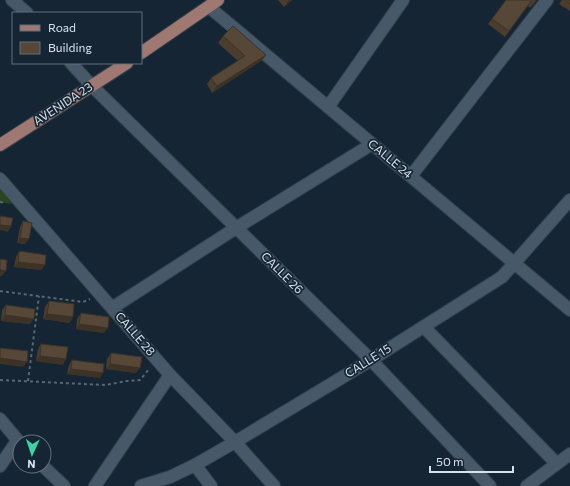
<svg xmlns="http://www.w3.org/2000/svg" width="570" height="486" font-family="Commissioner,sans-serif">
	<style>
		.green { fill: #2c451e }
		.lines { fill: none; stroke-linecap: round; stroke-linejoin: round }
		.minor-casing { stroke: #35414c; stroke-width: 14 }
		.major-casing { stroke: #35414c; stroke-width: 14 }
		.path { stroke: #596774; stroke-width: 2; stroke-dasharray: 3 3; stroke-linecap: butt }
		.minor { stroke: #475968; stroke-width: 12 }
		.major { stroke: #9f7871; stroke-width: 12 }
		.wall { fill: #4a3d2e }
		.shaded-wall { fill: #3c3226 }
		.building { fill: #564736; stroke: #3c3226 }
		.labels { text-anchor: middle; stroke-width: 3.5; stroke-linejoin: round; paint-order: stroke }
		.street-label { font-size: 12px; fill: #d7e1ea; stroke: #152533 }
	</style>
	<rect width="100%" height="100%" fill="#152533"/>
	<path class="green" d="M0 188 12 204 0 202Z"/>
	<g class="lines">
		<g class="minor-casing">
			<g id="minor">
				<path d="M12 0 27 13"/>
				<path d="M209 7 570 310"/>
				<path d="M71 63 92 86 371 360 490 486"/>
				<path d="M328 107 403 0"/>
				<path d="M411 176 547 0"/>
				<path d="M0 179 170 375 235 442 274 486"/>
				<path d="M112 308 236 228 372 144"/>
				<path d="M424 327 556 463"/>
				<path d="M0 419 20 443"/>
				<path d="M195 465 211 486"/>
				<path d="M0 466 17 441"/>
				<path d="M43 466 64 486"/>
				<path d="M95 486 170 375"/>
				<path d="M141 486 170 477 195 465 235 442 371 360 502 277 570 200"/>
				<path d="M527 486 570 454"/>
			</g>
		</g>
		<g class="major-casing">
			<g id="major">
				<path d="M141 53 218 0"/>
				<path d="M0 145 127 63"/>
			</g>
		</g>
		<g class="path">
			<path d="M0 202 6 203"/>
			<path d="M0 291 83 302 90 299"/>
			<path d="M0 380 105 385 127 381 140 380 150 368"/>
			<path d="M28 381 39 296"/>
		</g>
		<use href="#minor" class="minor"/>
		<use href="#major" class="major"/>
	</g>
	<g class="wall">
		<path d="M278 0H292L284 7Z"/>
		<path d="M506 0H537L530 8 528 6 505 37 488 24Z"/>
		<path d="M562 0H570V11L559 4Z"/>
		<path d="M223 36 266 55 261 61 212 93 207 84 211 78 238 61 218 43Z"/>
		<path d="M23 221 25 244 17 243 20 227Z"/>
		<path d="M19 251 45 265 41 270 14 267 16 257Z"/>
		<path d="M49 301 73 317 69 323 43 319 45 307Z"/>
		<path d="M6 305 30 324 1 321 2 310Z"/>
		<path d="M81 313 104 333 76 329 77 319Z"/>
		<path d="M41 344 63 365 36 361 38 349Z"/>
		<path d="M111 353 136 373 106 369 107 359Z"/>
		<path d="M72 360 100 378 67 374 69 365Z"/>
	</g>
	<g class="shaded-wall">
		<path d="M290 0H292L284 7 288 1Z"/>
		<path d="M266 55 261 61 212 93 217 86Z"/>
		<path d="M0 225 11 226 8 232 0 230Z"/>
		<path d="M20 238 29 239 25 244 17 243Z"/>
		<path d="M18 262 45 265 41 270 14 267Z"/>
		<path d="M0 270 6 271 2 276H0Z"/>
		<path d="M47 314 73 317 69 323 43 319Z"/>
		<path d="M5 315 34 319 30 324 1 321Z"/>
		<path d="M79 324 108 328 104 333 76 329Z"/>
		<path d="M40 356 66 359 63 365 36 361Z"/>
		<path d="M0 358 27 362 23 367 0 364Z"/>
		<path d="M110 364 140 368 136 373 106 369Z"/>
		<path d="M71 369 103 373 100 378 67 374Z"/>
	</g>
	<g class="building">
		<path d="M506 0H536L534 3 531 1 509 31 492 19Z"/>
		<path d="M565 0H570V4Z"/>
		<path d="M233 26 266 55 217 86 211 78 245 56 223 36Z"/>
		<path d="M0 216 13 218 11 226 0 225Z"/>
		<path d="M23 221 32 223 29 239 20 238Z"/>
		<path d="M19 251 46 255 45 265 18 262Z"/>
		<path d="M0 259 7 260 6 271 0 270Z"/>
		<path d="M49 301 74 304 73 317 47 314Z"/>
		<path d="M6 305 35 309 34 319 5 315Z"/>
		<path d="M81 313 109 317 108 328 79 324Z"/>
		<path d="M41 344 68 347 66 359 40 356Z"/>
		<path d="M0 348 28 351 27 362 0 358Z"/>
		<path d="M111 353 142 357 140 368 110 364Z"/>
		<path d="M72 360 104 364 103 373 71 369Z"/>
	</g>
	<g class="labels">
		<g class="street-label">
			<text transform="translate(63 104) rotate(-33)" y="4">AVENIDA 23</text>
			<text transform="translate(390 159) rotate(40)" y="4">CALLE 24</text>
			<text transform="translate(282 273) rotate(45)" y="4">CALLE 26</text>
			<text transform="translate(135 334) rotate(49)" y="4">CALLE 28</text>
			<text transform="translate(368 361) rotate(-32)" y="4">CALLE 15</text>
		</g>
	</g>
	<rect x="12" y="12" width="130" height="52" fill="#152533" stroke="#63707c"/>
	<rect x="20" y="25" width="20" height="6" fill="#9f7871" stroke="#63707c"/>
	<text x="48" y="32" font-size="12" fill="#d7e1ea">Road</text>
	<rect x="20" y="42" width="20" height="12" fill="#564736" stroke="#63707c"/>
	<text x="48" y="52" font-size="12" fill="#d7e1ea">Building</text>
	<g transform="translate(32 454) rotate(183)"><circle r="19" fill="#152533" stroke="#63707c"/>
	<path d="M0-3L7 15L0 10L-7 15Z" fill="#3cd4a4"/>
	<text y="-6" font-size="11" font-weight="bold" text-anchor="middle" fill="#d7e1ea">N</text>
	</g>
	<path d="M430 466v6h83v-6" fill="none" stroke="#d7e1ea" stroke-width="2"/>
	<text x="436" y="466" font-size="12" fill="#d7e1ea" stroke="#152533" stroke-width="3" paint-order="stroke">50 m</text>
</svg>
